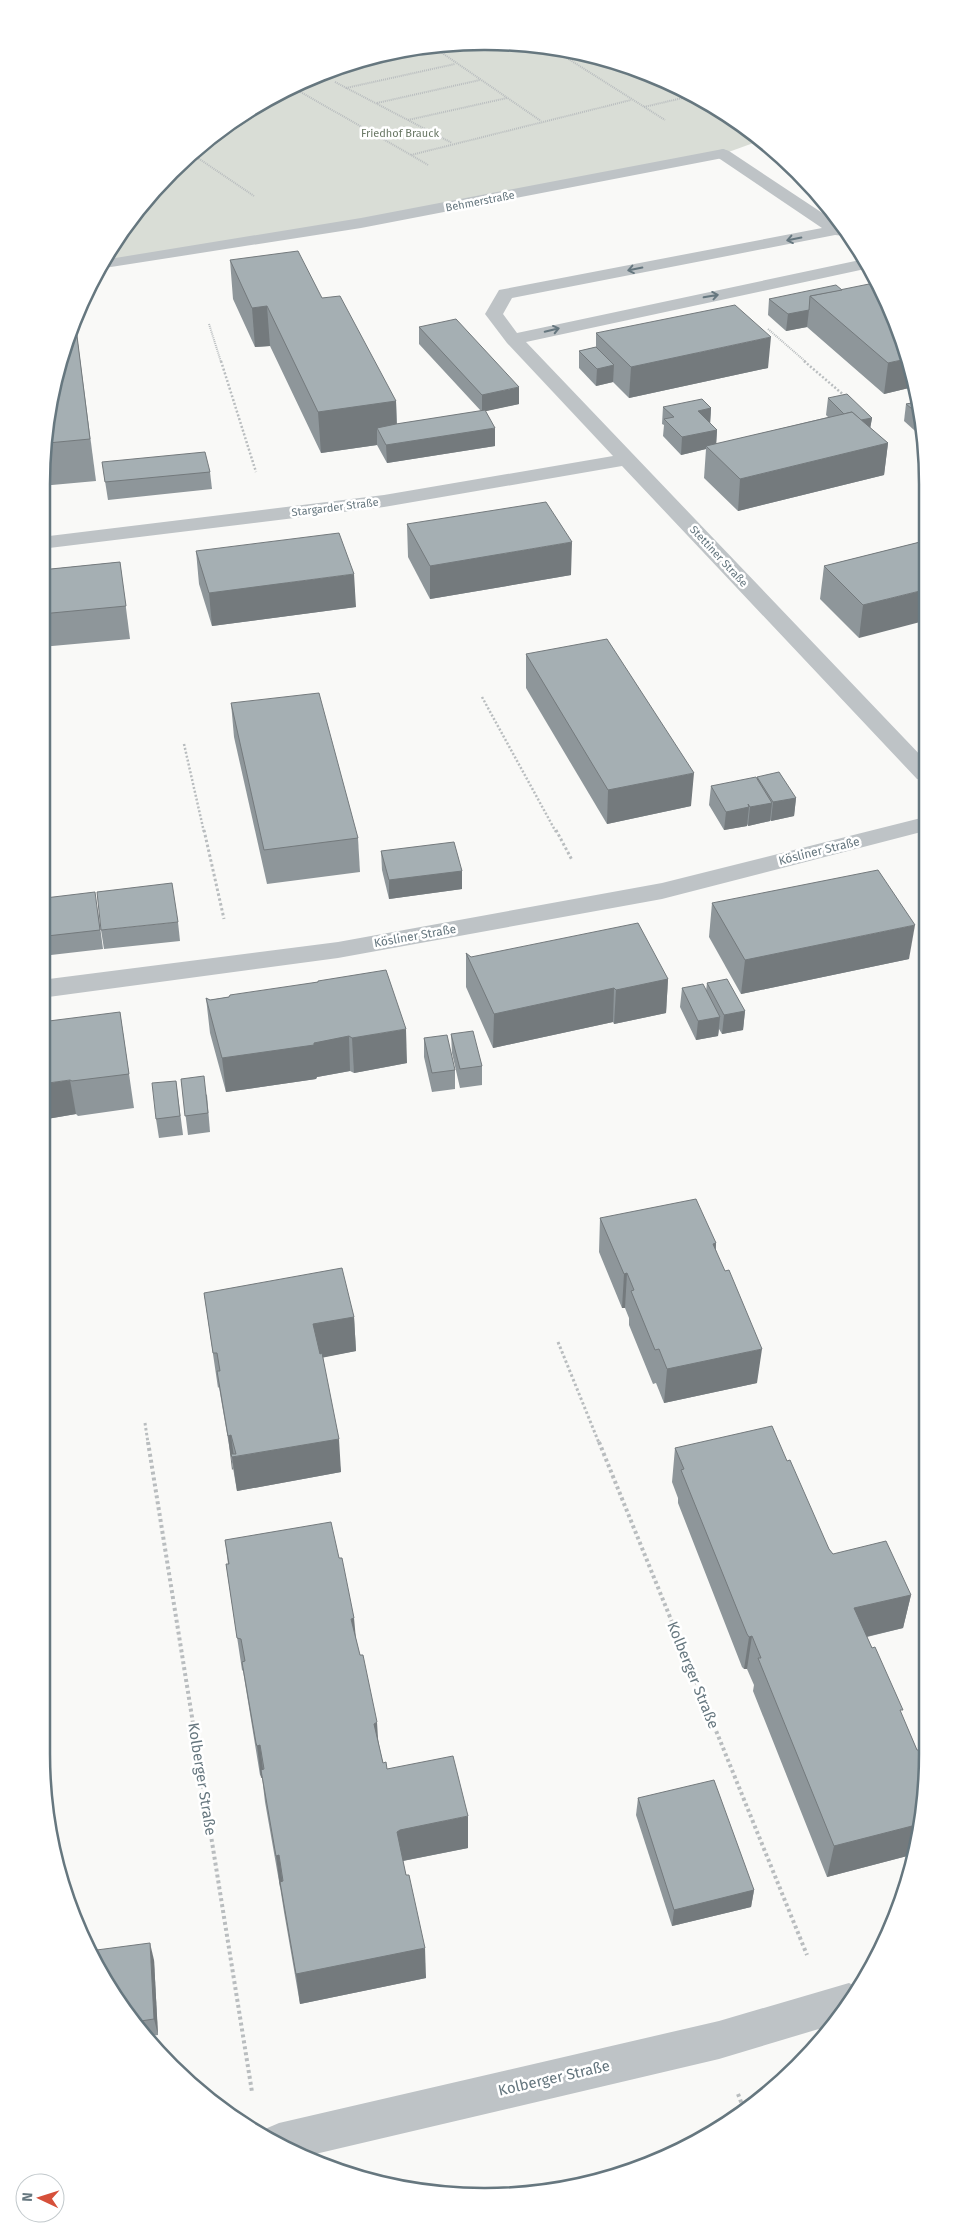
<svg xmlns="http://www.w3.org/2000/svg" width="969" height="2238" font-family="'Fira Sans',sans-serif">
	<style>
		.green { fill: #d9ddd6 }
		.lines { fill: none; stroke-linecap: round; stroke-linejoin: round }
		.path-far3 { stroke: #b9bdbf; stroke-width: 2; stroke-dasharray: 1 1; stroke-linecap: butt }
		.path-far2 { stroke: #b9bdbf; stroke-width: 2.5; stroke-dasharray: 2 2; stroke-linecap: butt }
		.path-far1 { stroke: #b9bdbf; stroke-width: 3; stroke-dasharray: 2.5 2.5; stroke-linecap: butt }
		.path { stroke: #b9bdbf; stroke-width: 4; stroke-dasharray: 3 3; stroke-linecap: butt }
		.service { fill: #bec3c6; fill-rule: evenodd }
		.minor { fill: #bec3c6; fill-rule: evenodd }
		.wall { fill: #8e969a }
		.shaded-wall { fill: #747a7d }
		.building { fill: #a5afb3; stroke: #747a7d }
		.oneway { stroke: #66777f }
		.labels { text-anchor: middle; stroke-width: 5; stroke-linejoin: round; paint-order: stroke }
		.far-park-label { font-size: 11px; fill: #6a7865; stroke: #fff }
		.far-street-label { font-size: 11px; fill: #66777f; stroke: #fff }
		.street-label { font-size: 12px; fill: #66777f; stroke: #fff }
		.near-street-label { font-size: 15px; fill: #66777f; stroke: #fff }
		.rim { fill: none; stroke: #66777f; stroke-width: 2.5 }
	</style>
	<rect width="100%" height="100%" fill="#f9f9f7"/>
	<path class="green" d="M456 42 543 45 627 65 731 116 759 141 723 154 245 243 100 265 151 192 215 133 289 87 370 56Z"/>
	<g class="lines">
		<g class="path-far3">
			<path d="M432 46 541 121"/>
			<path d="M548 46 665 120"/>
			<path d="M348 65 433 47"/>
			<path d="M335 82 452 143"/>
			<path d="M290 86 411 155"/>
			<path d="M346 88 455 64"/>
			<path d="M377 103 480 80"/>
			<path d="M644 107 691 96"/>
			<path d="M408 120 507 98"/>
			<path d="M192 154 254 196"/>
			<path d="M428 165 411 155 631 100"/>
			<path d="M209 324 221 362"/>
			<path d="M768 329 806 362"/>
		</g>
		<g class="path-far2">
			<path d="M221 361 256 472"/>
			<path d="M804 361 846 397"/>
			<path d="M482 697 556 832"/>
			<path d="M184 744 204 832"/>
		</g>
		<g class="path-far1">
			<path d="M204 830 224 919"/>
			<path d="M556 830 572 860"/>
			<path d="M558 1342 599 1443"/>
			<path d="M145 1423 148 1443"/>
		</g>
		<g class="path">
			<path d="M148 1442 252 2092"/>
			<path d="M599 1442 807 1955"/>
			<path d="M738 2094 743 2107"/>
		</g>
		<path class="service" d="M723 149 728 151 731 154 728 157 361 228 98 269 103 260 361 218Z"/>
		<g class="minor">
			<path d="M723 149 729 151 836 222 845 236 835 235 512 298 503 314 517 333 860 260 865 269 526 342 925 760V781L917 779 622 466 384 507 41 549V537L384 495 613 456 507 343 485 314 499 290 822 228 717 157 715 154 717 151Z"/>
			<path d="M925 817V831L662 899 338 958 41 998V980L338 942 662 883Z"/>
			<path d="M849 1983 859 1988 832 2025 719 2059 311 2155 262 2136 265 2129 279 2123 719 2021Z"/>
		</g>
	</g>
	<g class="wall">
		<path d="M230 260 396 401 397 424 481 411 419 344V327L519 404 485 411 495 446 387 463 377 445 321 453 270 346 255 347 233 299Z"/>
		<path d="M842 290 913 387 884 394 807 327 786 331 768 315 769 299Z"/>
		<path d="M76 328 96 481 41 486 65 342Z"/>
		<path d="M596 333 768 368 629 398 613 382 596 386 579 368V351L596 347Z"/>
		<path d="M828 398 872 418 870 428 888 443 884 475 738 511 704 478 706 449 681 455 663 436 664 425 662 424 663 407 711 408 710 423 717 430 716 444 828 417 826 415Z"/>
		<path d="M917 402 924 426V439L904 421 906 404Z"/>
		<path d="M102 462 210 472 212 489 108 500Z"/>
		<path d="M407 524 571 575 430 599 408 557Z"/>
		<path d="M924 541 859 638 820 599 824 566Z"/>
		<path d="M196 551 356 607 212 626 199 584Z"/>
		<path d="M120 562 130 639 41 647V570Z"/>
		<path d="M526 654 691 806 607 824 526 688Z"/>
		<path d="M231 703 358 838 360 872 267 884 234 737Z"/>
		<path d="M757 777 796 798 794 816 771 821 770 820V821L748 826 747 824V826L724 830 709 805 711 786 757 779Z"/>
		<path d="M381 851 462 871V889L389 899 382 870Z"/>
		<path d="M41 898H43L46 917 98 911 103 949 51 955 48 939 50 956H41Z"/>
		<path d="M712 903 909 959 741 994 709 937Z"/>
		<path d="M178 922 180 941 104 949 101 930Z"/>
		<path d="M466 953 471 957 668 979 666 1013 614 1024 613 1022 493 1048 466 987Z"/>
		<path d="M318 981 407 1063 354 1073 350 1071 317 1077 316 1079 226 1092 210 1033 206 998 210 1000 318 982Z"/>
		<path d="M707 983 745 1011 743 1030 722 1034 719 1029 718 1036 696 1040 680 1007 682 988 706 991Z"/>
		<path d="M120 1012 134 1108 78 1116 76 1114 41 1120Z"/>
		<path d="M451 1034 482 1066V1085L460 1088 452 1053Z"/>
		<path d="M424 1038 455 1070V1089L432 1092 424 1057Z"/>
		<path d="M181 1079 207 1095 210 1132 188 1135Z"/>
		<path d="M176 1081 183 1135 159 1138 156 1119Z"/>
		<path d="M600 1218 716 1243V1250L757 1383 664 1403 656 1383 653 1384 629 1325V1318L625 1308H622L599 1252Z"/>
		<path d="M204 1293 354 1317 356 1351 323 1357 341 1472 237 1491 222 1405 219 1387 218 1388Z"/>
		<path d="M675 1448 787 1461 829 1549 833 1554 911 1595 903 1628 867 1637 917 1750 927 1760 911 1855 827 1877 753 1691 754 1685 747 1669H744L742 1667 678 1503V1498L672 1482Z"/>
		<path d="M225 1540 356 1639 383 1763 387 1769 468 1848 403 1861 426 1978 300 2004 284 1912 280 1887 265 1802 262 1777 260 1775 243 1671 242 1670 226 1564H228Z"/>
		<path d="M638 1798 754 1890 751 1907 672 1926 636 1815Z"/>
		<path d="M154 1960 158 2035 145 2037 100 1975Z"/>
	</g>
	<g class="shaded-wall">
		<path d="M267 306 270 346 255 347 252 308Z"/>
		<path d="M809 310 807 327 786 331 788 314Z"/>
		<path d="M771 337 768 368 629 398 631 367Z"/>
		<path d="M906 359 913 387 884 394 888 363Z"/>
		<path d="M614 365 613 382 596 386 597 369Z"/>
		<path d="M519 387V404L482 412V395Z"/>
		<path d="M396 401 397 442 377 428V445L321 453 318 412Z"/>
		<path d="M711 408 710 426 698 411Z"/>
		<path d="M872 418 869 435 852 422Z"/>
		<path d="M495 428V446L387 463 386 445Z"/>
		<path d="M717 430 716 447 706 446V449L681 455 682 437Z"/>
		<path d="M888 443 884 475 738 511 740 479Z"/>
		<path d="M572 542 571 575 430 599V566Z"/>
		<path d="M354 574 356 607 212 626 209 593Z"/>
		<path d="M924 590V621L859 638 863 605Z"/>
		<path d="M694 773 691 806 607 824 608 790Z"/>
		<path d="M796 798 794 816 771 821 773 802Z"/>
		<path d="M772 803 770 821 748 826 750 807Z"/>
		<path d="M749 807 747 826 724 830 726 812Z"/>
		<path d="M462 871V889L389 899V880Z"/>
		<path d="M43 898 46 917 50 956 46 937Z"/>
		<path d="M915 925 909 959 741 994 745 960Z"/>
		<path d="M668 979 666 1013 614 1024 616 990Z"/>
		<path d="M614 988 613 1022 493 1048 494 1014Z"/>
		<path d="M745 1011 743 1030 722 1034 724 1015Z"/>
		<path d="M720 1017 718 1036 696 1040 698 1021Z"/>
		<path d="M406 1029 407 1063 354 1073 352 1038Z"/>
		<path d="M349 1036 350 1071 317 1077 316 1079 226 1092 222 1058Z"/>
		<path d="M70 1080 76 1114 41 1120V1084Z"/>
		<path d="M716 1243 713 1277V1244Z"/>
		<path d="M627 1273 625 1308H622L624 1274Z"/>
		<path d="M354 1317 356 1351 316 1359 313 1324Z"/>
		<path d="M762 1349 757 1383 664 1403 667 1369Z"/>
		<path d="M231 1435 234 1457 339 1439 341 1472 237 1491 232 1457 231 1454 233 1469 232 1470 228 1436Z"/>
		<path d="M911 1595 903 1628 848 1641 854 1608Z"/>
		<path d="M354 1618 357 1650 351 1619Z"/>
		<path d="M752 1636 747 1669H744L749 1637Z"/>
		<path d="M377 1722 379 1754 374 1724Z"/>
		<path d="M260 1745 264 1777 261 1778 257 1746Z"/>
		<path d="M468 1816V1848L402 1861 397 1832 400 1830Z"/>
		<path d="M916 1825 911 1855 827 1877 834 1846Z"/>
		<path d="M279 1855 283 1886 280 1887 276 1856Z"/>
		<path d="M754 1890 751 1907 672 1926 674 1910Z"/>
		<path d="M150 1943 154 1960 158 2035 154 2019Z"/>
		<path d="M425 1948 426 1978 300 2004 296 1974Z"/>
	</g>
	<g class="building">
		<path d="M298 251 322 298 340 296 396 401 318 412 267 306 252 308 230 260Z"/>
		<path d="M874 283 894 315 906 359 888 363 810 296Z"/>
		<path d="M836 285 842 290 810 296 809 310 788 314 769 299Z"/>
		<path d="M735 305 771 337 631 367 596 333Z"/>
		<path d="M456 319 519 387 482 395 419 327Z"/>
		<path d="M76 328 90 439 48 443 65 342 71 329Z"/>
		<path d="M596 347 614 365 597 369 579 351Z"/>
		<path d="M847 394 872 418 861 420 852 412 844 414 828 398Z"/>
		<path d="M702 399 711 408 698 411 717 430 682 437 664 419 674 417 663 407Z"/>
		<path d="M917 402 922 417 906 404Z"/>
		<path d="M485 410 495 428 386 445 377 428 396 424Z"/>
		<path d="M852 412 888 443 740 479 706 446Z"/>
		<path d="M205 452 210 472 105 482 102 462Z"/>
		<path d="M546 502 572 542 430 566 407 524Z"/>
		<path d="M339 533 354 574 209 593 196 551Z"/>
		<path d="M924 541V590L863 605 824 566Z"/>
		<path d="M120 562 126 606 41 614V570Z"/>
		<path d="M607 639 694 773 608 790 526 654Z"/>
		<path d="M319 693 358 838 264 850 231 703Z"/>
		<path d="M779 772 796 798 773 802 757 777Z"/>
		<path d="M756 777 772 803 750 807 748 804 749 807 726 812 711 786Z"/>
		<path d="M454 842 462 871 389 880 381 851Z"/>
		<path d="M878 870 915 925 745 960 712 903Z"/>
		<path d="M172 883 178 922 101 930 97 892Z"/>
		<path d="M95 892 100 930 47 936 45 898Z"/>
		<path d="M41 898H43L46 937H41Z"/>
		<path d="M638 923 668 979 616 990 614 988 494 1014 466 953 471 957Z"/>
		<path d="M386 970 406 1029 352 1038 349 1036 314 1043V1045L222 1058 206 998 210 1000 229 997 230 995 318 982V981Z"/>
		<path d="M727 979 745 1011 724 1015 707 983Z"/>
		<path d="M703 984 720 1017 698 1021 682 988Z"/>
		<path d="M120 1012 129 1074 72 1081 70 1080 41 1084V1022Z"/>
		<path d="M473 1031 482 1066 460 1069 451 1034Z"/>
		<path d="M447 1035 455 1070 432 1073 424 1038Z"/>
		<path d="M204 1076 208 1113 185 1116 181 1079Z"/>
		<path d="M176 1081 180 1116 156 1119 152 1083Z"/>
		<path d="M696 1199 716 1243 713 1244 725 1271 729 1270 762 1349 667 1369 659 1349 655 1350 631 1291 634 1290 627 1273 624 1274 600 1218Z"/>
		<path d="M342 1268 354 1317 313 1324 320 1354 322 1353 339 1439 232 1457 231 1454H236L231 1435 228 1436 217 1371H220L217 1353H213L204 1293Z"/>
		<path d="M772 1426 787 1461 790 1460 829 1549 833 1554 886 1541 911 1595 854 1608 872 1648 875 1647 903 1710H900L917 1750H922L927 1760 916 1825 834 1846 758 1658H761L752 1636 749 1637 747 1634 681 1470 684 1469 675 1448Z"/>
		<path d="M331 1522 339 1558H342L354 1618 351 1619 360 1655H363L377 1722 374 1724 383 1763 386 1762 387 1769 453 1756 468 1816 400 1830 397 1832 406 1875H409L425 1948 296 1974 280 1882 283 1881 279 1855 276 1856 261 1770 264 1769 260 1745 257 1746 256 1743 242 1662 245 1661 241 1639 237 1638 226 1564H229L225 1540Z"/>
		<path d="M714 1780 754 1890 674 1910 638 1798Z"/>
		<path d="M150 1943 154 2019 134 2022 100 1975 89 1951Z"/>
	</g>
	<defs><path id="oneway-shaft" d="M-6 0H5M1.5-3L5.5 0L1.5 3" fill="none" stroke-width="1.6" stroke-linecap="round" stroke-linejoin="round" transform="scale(1.25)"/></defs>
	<g class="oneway">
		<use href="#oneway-shaft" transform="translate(794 239) rotate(169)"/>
		<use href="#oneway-shaft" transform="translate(635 269) rotate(169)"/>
		<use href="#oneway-shaft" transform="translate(711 296) rotate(-10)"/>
		<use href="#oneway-shaft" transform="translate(552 330) rotate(-13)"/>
	</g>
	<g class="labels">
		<g class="far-park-label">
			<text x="400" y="137">Friedhof Brauck</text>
		</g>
		<g class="far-street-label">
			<text transform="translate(480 201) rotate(-11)" y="4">Behmerstraße</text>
			<text transform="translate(335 507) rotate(-7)" y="4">Stargarder Straße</text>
			<text transform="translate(719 556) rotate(47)" y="4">Stettiner Straße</text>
		</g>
		<g class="street-label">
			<text transform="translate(819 851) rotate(-14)" y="4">Kösliner Straße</text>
			<text transform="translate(415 936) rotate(-10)" y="4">Kösliner Straße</text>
		</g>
		<g class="near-street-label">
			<text transform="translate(693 1675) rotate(68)" y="5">Kolberger Straße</text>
			<text transform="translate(202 1779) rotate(81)" y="5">Kolberger Straße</text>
			<text transform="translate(554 2078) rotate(-13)" y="5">Kolberger Straße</text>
		</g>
	</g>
	<path d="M0 0H969V2238H0ZM484 50H485A434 434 0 0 1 919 484V1754A434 434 0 0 1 485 2188H484A434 434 0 0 1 50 1754V484A434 434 0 0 1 484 50Z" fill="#fff" fill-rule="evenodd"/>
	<path class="rim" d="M484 50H485A434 434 0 0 1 919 484V1754A434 434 0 0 1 485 2188H484A434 434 0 0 1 50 1754V484A434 434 0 0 1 484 50Z"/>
	<g transform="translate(40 2198) rotate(274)"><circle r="24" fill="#ffffff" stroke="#c2c9cc"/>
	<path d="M0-4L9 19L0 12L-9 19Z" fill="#d6503a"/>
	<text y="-8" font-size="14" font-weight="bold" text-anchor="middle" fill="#66777f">N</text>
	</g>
</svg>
